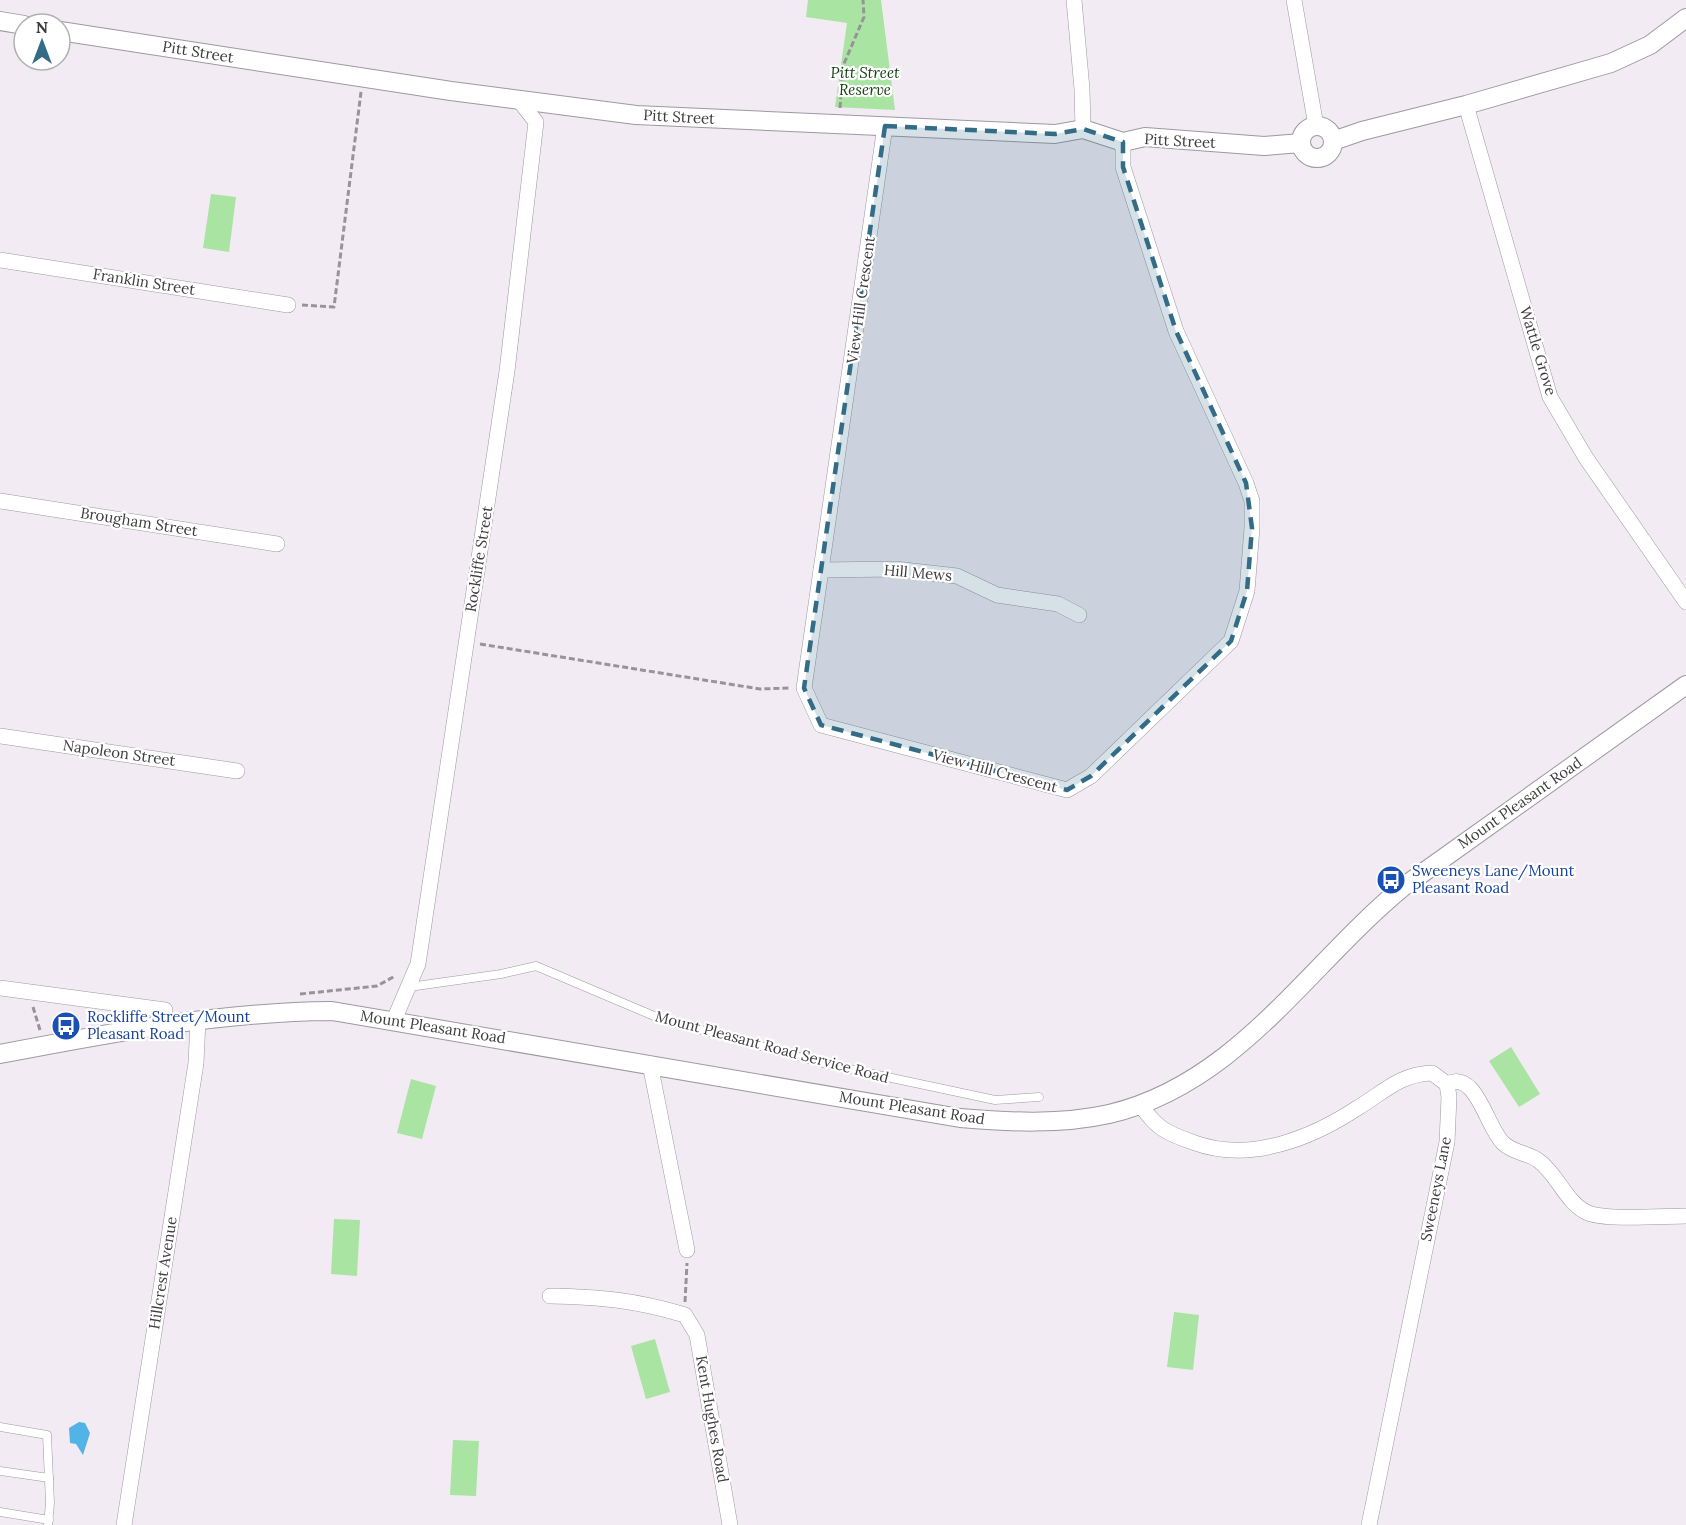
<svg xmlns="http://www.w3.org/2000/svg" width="1686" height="1525" font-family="Lora,serif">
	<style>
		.green { fill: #a9e4a3 }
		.water { fill: #53b3e6 }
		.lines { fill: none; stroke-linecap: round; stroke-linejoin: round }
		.service-casing { stroke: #9e98a0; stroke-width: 9 }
		.minor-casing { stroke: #9e98a0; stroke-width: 16 }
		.tertiary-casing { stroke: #9e98a0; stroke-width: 20 }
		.path { stroke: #989399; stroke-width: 3; stroke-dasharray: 6 3; stroke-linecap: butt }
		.service { stroke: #fff; stroke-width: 8 }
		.minor { stroke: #fff; stroke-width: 15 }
		.tertiary { stroke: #fff; stroke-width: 18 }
		.marked { fill: #346b86; fill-opacity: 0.2; stroke: #346b86; stroke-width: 4.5; stroke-dasharray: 12 8; stroke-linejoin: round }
		.labels { text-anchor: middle; stroke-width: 4.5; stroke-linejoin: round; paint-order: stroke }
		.street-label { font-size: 15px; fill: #3e3b3f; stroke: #fff }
		.park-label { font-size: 15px; font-style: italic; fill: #154012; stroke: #fff }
		.transit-label { font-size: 15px; fill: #164399; stroke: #fff; text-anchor: start }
	</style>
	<rect width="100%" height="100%" fill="#f2ebf3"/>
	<g class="green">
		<path d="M808 0H881L895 110 835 107 847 23 806 17Z"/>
		<path d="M211 194 236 197 229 252 203 248Z"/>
		<path d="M1511 1047 1540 1094 1519 1107 1489 1061Z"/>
		<path d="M411 1079 436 1086 422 1139 397 1133Z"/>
		<path d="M334 1219 360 1220 357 1276 331 1274Z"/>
		<path d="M1174 1312 1199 1315 1193 1370 1167 1367Z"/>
		<path d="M655 1339 670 1392 646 1399 631 1346Z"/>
		<path d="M453 1440 479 1441 476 1496 450 1495Z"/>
	</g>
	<path class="water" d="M79 1422 85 1423 90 1433 83 1455 76 1444 70 1443 69 1428Z"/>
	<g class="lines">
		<g class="service-casing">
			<g id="service">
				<path d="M409 987 501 974 536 966 661 1019 826 1064 995 1100 1039 1097"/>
				<path d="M0 1427 47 1435 50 1503 48 1525"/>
				<path d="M0 1471 49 1478"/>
				<path d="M0 1512 49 1520"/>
			</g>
		</g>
		<g class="minor-casing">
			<g id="minor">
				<path d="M1074 0 1082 89 1083 129"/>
				<path d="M1294 0 1316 126"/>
				<path d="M1466 105 1550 397 1586 458 1686 602"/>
				<path d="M885 126 804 688 821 725 1067 790 1091 776 1231 641 1247 591 1252 528V501L1246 483 1176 331 1123 167V142"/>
				<path d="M0 260 288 305"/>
				<path d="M0 501 277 544"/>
				<path d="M821 570 895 569 957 576 997 595 1058 604 1079 615"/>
				<path d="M0 736 237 771"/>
				<path d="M0 988 165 1010"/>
				<path d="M394 1020 418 964 507 371 536 122 518 99"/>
				<path d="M650 1064 687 1250"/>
				<path d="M1447 1084C1476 1069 1486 1126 1503 1143 1513 1153 1529 1153 1539 1161 1557 1174 1566 1202 1586 1212 1604 1221 1664 1216 1686 1216"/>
				<path d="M1141 1105C1156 1129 1169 1134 1195 1143 1251 1163 1312 1138 1359 1107 1385 1091 1401 1074 1432 1073L1447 1084 1449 1097 1447 1142 1369 1525"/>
				<path d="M550 1296C601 1297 635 1300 685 1315L697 1335 730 1525"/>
				<path d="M124 1525 196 1063 198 1021"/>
			</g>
		</g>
		<g class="tertiary-casing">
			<g id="tertiary">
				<path d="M0 21 24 25"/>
				<path d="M60 31 451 91 636 115 1055 134 1083 129 1123 142 1145 137 1264 146 1301 143"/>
				<circle cx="1317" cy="142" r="16"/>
				<path d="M1333 141 1362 131 1466 105 1611 63 1650 45 1686 18"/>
				<path d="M0 1054C109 1033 220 1012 332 1011L960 1118C1009 1122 1060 1125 1109 1114 1237 1084 1307 966 1403 887L1686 685"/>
			</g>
		</g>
		<g class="path">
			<path d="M840 108 843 66 864 17 863 0"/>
			<path d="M302 305 334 307 361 92"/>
			<path d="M480 644 760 689 791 688"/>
			<path d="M300 994 377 986 395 976"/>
			<path d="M33 1007 40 1030"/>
			<path d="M685 1302 687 1263"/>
		</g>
		<use href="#service" class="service"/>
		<use href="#minor" class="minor"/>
		<use href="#tertiary" class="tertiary"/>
	</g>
	<path class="marked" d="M885 126 1055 134 1083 129 1123 142V167L1176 331 1246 483 1252 528 1247 591 1231 641 1091 776 1067 790 821 725 804 688Z"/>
	<defs>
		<g id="bus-disc" transform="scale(1.5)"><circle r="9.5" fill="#1a4fb4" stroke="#fff"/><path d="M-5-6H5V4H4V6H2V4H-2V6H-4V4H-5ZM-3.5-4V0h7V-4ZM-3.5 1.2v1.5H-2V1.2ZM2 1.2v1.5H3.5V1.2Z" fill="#fff"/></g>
	</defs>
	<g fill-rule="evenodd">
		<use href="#bus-disc" x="1391" y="880"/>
		<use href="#bus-disc" x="66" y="1026"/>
	</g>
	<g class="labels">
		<g class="street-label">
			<text transform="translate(198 52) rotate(9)" y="5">Pitt Street</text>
			<text transform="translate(679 117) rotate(3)" y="5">Pitt Street</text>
			<text transform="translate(1180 141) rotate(3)" y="5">Pitt Street</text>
			<text transform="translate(144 282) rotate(9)" y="5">Franklin Street</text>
			<text transform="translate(861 300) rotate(-82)" y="5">View Hill Crescent</text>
			<text transform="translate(1538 351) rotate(73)" y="5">Wattle Grove</text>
			<text transform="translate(139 522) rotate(9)" y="5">Brougham Street</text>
			<text transform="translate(479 559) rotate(-81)" y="5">Rockliffe Street</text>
			<text transform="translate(918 573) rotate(5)" y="5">Hill Mews</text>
			<text transform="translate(119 753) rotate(8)" y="5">Napoleon Street</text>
			<text transform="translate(995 771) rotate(15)" y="5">View Hill Crescent</text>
			<text transform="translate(1520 803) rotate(-35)" y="5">Mount Pleasant Road</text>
			<text transform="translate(433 1027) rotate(9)" y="5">Mount Pleasant Road</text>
			<text transform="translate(772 1047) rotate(15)" y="5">Mount Pleasant Road Service Road</text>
			<text transform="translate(912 1108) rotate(9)" y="5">Mount Pleasant Road</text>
			<text transform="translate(1436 1189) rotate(-79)" y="5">Sweeneys Lane</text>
			<text transform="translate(163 1273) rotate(-81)" y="5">Hillcrest Avenue</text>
			<text transform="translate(712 1419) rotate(80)" y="5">Kent Hughes Road</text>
		</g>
		<g class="park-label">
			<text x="865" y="78">Pitt Street<tspan x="865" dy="17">Reserve</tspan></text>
		</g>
		<g class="transit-label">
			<text x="1412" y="876">Sweeneys Lane/Mount<tspan x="1412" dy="17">Pleasant Road</tspan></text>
			<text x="87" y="1022">Rockliffe Street/Mount<tspan x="87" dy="17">Pleasant Road</tspan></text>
		</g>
	</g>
	<g transform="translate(42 42)"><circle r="28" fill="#ffffff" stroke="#b2b1b2" stroke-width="1.5"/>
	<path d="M0-4.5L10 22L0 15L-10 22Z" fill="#346b86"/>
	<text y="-9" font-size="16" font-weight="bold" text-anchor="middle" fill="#3e3b3f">N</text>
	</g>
</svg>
